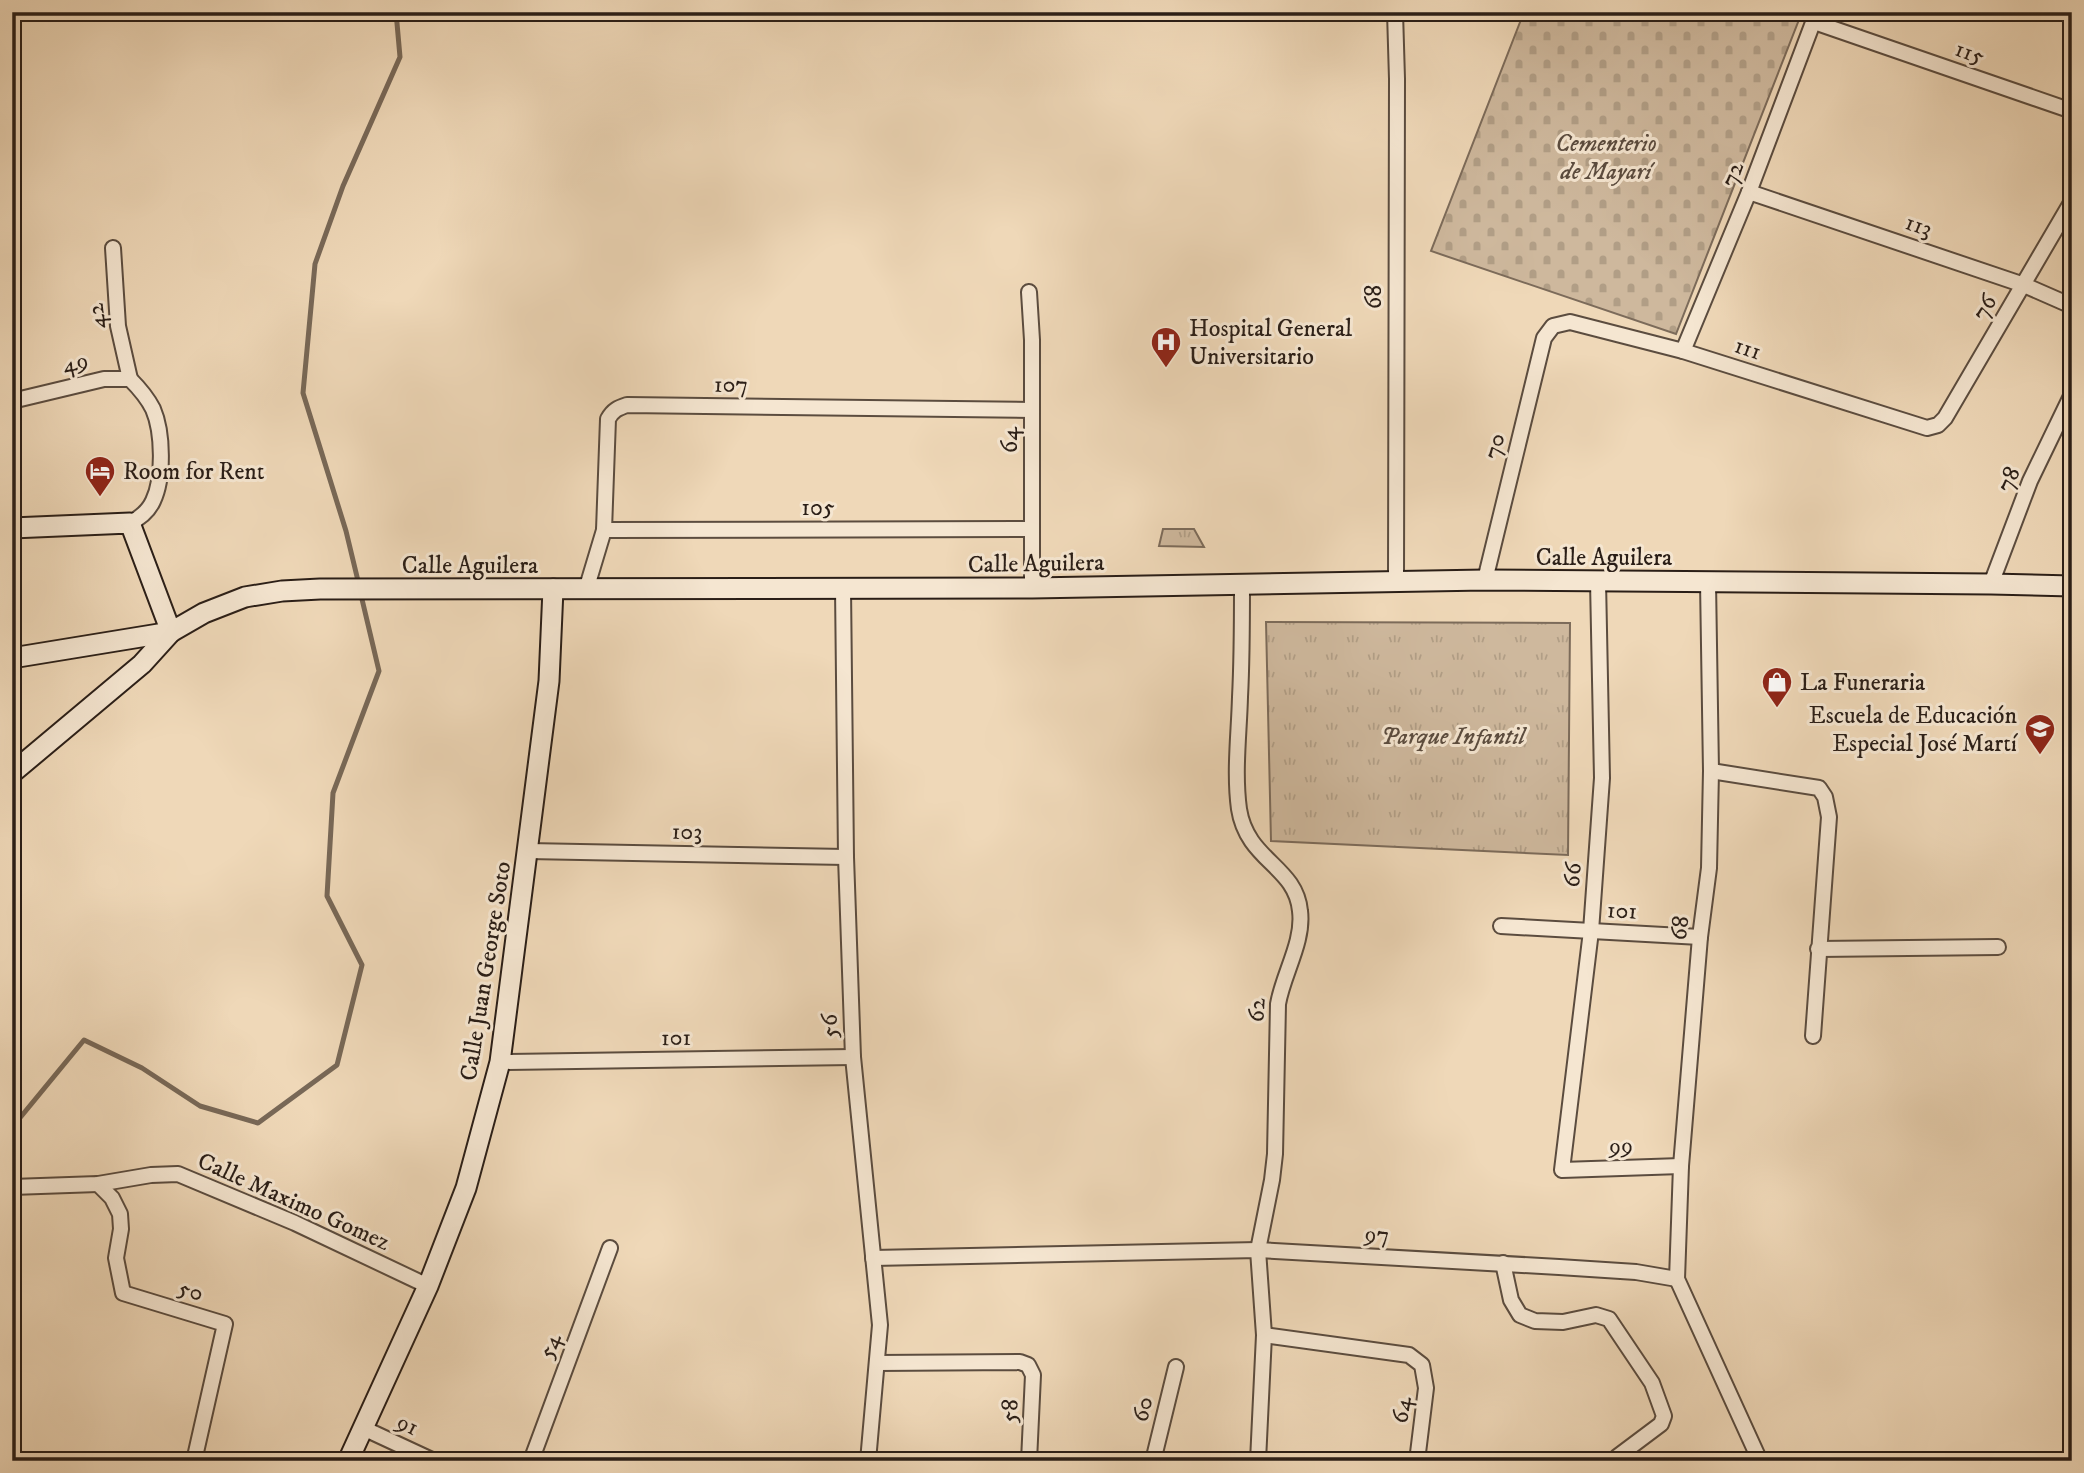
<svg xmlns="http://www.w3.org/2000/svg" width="2084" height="1473" font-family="'IM FELL DW Pica',serif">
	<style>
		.grass { fill: url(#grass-tufts); stroke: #7c6b5a; stroke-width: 2 }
		.cemetery { fill: url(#cemetery-stones); stroke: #7c6b5a; stroke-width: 2 }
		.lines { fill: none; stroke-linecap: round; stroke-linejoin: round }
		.stream { stroke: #786857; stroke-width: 5 }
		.street-casing { stroke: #5b4c3f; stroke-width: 18 }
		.secondary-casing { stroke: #2a1e17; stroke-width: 23 }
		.street { stroke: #f5e6d1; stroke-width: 14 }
		.secondary { stroke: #f5e6d1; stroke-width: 19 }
		.labels { text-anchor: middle; stroke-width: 6; stroke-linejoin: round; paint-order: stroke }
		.street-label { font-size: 24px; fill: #2a1e17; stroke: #f5e6d1 }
		.park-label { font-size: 24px; font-style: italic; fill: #5b4c3f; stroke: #f5e6d1 }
		.poi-label { font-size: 24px; fill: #2a1e17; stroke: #f5e6d1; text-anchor: start }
	</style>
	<defs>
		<pattern id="grass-tufts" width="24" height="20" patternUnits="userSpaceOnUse" patternTransform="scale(1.75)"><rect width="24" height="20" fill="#ceb89d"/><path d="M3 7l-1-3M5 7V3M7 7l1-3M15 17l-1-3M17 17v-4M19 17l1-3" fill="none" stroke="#b19e86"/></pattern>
		<pattern id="cemetery-stones" width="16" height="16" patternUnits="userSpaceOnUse" patternTransform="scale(1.75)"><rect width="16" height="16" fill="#ceb89d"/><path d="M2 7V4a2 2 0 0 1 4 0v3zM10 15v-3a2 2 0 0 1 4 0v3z" fill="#b19e86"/></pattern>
	</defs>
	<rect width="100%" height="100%" fill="#efd8b8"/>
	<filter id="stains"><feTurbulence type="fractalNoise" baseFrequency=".00286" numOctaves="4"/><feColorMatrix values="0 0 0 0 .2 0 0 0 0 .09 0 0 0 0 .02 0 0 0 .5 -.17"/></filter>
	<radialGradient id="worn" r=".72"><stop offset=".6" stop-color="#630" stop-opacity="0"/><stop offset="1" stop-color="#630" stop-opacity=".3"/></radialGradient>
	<g class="grass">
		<path d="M1163 529H1194L1204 547 1159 546Z"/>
		<path d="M1266 622 1570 623 1568 855 1271 841Z"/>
	</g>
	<path class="cemetery" d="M1524 12H1802L1676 334 1431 251Z"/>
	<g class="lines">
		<g class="stream">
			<path d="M359 585 346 531 303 393 315 264 343 186 400 57 396 12"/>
			<path d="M12 1123 19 1119 84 1040 142 1068 200 1106 258 1123 337 1065 362 965 327 896 333 793 379 671 361 595"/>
		</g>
		<g class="street-casing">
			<g id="street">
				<path d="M1395 12 1397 79 1396 582"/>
				<path d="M1814 22 2072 111"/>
				<path d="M1749 192 2024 285 2072 306"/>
				<path d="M113 248 118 326 130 379"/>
				<path d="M1029 292 1032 340V588"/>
				<path d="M1683 351 1749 192 1817 12"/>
				<path d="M12 401 104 379H130C139 388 147 397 153 409 163 432 164 478 153 501 148 512 140 518 130 523"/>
				<path d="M604 530 1032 529"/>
				<path d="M1485 580 1544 338 1553 326 1570 322 1683 351 1927 428 1938 425 1945 418 2072 201"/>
				<path d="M1598 581 1602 778 1591 931 1562 1170 1681 1166"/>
				<path d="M1708 582 1711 771 1709 868 1700 937 1681 1166 1677 1279 1760 1461"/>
				<path d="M1991 584 2030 481 2072 394"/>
				<path d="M1242 585C1242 622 1242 659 1240 697 1239 734 1234 772 1239 809 1247 861 1296 866 1300 911 1304 942 1283 974 1278 1004L1275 1154 1272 1180 1258 1250 1264 1335 1258 1461"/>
				<path d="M843 588 846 857 853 1057 880 1325 868 1461"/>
				<path d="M586 590 604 530 608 419C613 410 618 408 627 405L1032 410"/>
				<path d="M1711 771 1819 788 1825 797 1829 817 1813 1036"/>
				<path d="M528 851 846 857"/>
				<path d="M1501 926 1700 937"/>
				<path d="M1818 949 1998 947"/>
				<path d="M500 1062 853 1057"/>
				<path d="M98 1184 112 1198 120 1214 121 1229 116 1258 123 1293 225 1324 194 1461"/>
				<path d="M12 1187 98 1184 151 1175 178 1174 295 1223 428 1286"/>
				<path d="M873 1258 1258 1250 1559 1267 1636 1272 1677 1279"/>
				<path d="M1503 1263 1511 1300 1520 1315 1535 1321 1563 1322 1596 1315 1609 1319 1652 1383 1664 1416 1661 1424 1617 1457 1616 1461"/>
				<path d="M1264 1335 1409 1355 1422 1365 1426 1388 1417 1461"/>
				<path d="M877 1363 1020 1362 1028 1365 1033 1375 1029 1461"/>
				<path d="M363 1428 434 1461"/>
				<path d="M531 1461 610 1248"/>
				<path d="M1153 1461 1176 1367"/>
			</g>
		</g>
		<g class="secondary-casing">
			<g id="secondary">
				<path d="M12 528 130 523 171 632"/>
				<path d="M12 658 171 632 204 613 245 597 282 591 320 589 1032 588 1485 580 1991 584 2072 586"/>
				<path d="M12 773 142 664 171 632"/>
				<path d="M348 1461 428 1286 466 1188 500 1062 549 681 553 589"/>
			</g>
		</g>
		<use href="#street" class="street"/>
		<use href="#secondary" class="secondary"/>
	</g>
	<defs>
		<g id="hospital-pin" transform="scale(1.575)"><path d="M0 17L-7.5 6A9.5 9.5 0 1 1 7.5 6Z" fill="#8f2418" stroke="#f5e6d1"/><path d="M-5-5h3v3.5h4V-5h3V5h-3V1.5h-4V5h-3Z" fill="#fff"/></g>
		<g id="hotel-pin" transform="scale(1.575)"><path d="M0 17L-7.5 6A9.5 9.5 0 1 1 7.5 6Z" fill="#8f2418" stroke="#f5e6d1"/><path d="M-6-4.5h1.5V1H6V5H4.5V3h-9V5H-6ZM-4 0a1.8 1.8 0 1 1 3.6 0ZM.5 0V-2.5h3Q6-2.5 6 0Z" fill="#fff"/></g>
		<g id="shop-pin" transform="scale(1.575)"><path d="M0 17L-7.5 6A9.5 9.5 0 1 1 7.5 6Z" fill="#8f2418" stroke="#f5e6d1"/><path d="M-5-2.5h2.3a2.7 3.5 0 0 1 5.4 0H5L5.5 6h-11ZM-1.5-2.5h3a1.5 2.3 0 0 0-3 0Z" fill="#fff"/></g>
		<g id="school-pin" transform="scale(1.575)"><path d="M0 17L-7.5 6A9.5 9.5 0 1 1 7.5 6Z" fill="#8f2418" stroke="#f5e6d1"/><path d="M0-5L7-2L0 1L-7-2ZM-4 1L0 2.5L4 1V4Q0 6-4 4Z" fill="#fff"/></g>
	</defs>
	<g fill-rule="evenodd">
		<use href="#hospital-pin" x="1166" y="342"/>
		<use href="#hotel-pin" x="100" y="471"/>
		<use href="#shop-pin" x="1777" y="682"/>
		<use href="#school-pin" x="2040" y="729"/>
	</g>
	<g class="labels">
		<g class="street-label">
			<text transform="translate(1970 52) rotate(19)" y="8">115</text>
			<text transform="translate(1732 174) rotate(-69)" y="8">72</text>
			<text transform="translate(1919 225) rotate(19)" y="8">113</text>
			<text transform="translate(1373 297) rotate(-90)" y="8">68</text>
			<text transform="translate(1984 307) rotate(-60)" y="8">76</text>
			<text transform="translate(96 316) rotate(-96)" y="8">42</text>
			<text transform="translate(1748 348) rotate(18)" y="8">111</text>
			<text transform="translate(75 362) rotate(-13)" y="8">49</text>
			<text transform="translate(731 384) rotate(1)" y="8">107</text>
			<text transform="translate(1009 440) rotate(-90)" y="8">64</text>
			<text transform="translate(1494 446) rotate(-76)" y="8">70</text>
			<text transform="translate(2008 479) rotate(-67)" y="8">78</text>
			<text x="818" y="515">105</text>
			<text x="1604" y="565">Calle Aguilera</text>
			<text transform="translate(1036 563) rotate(-1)" y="8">Calle Aguilera</text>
			<text x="470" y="573">Calle Aguilera</text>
			<text transform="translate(687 831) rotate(1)" y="8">103</text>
			<text transform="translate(1572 875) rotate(-86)" y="8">66</text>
			<text transform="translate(1622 910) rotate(3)" y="8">101</text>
			<text transform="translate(1679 928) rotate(-84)" y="8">68</text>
			<text transform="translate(485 971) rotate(-81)" y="8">Calle Juan George Soto</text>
			<text transform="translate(1256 1010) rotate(-86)" y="8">62</text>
			<text transform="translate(829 1026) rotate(-92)" y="8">56</text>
			<text transform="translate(676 1037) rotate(-1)" y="8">101</text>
			<text transform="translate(1621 1145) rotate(-2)" y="8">99</text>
			<text transform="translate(294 1201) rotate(24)" y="8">Calle Maximo Gomez</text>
			<text transform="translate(1377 1234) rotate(3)" y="8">97</text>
			<text transform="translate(191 1290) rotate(17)" y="8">50</text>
			<text transform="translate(549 1346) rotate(-69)" y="8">54</text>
			<text transform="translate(1142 1409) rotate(-76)" y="8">60</text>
			<text transform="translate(1401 1410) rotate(-82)" y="8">64</text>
			<text transform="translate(1009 1411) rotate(-88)" y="8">58</text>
			<text transform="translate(408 1424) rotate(25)" y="8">91</text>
		</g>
		<g class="park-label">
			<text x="1606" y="151">Cementerio<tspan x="1606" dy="28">de Mayarí</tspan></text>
			<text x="1453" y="744">Parque Infantil</text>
		</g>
		<g class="poi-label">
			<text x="1189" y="336">Hospital General<tspan x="1189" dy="28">Universitario</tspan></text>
			<text x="123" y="479">Room for Rent</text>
			<text x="1800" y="690">La Funeraria</text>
			<text x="2017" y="723" text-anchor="end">Escuela de Educación<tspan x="2017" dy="28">Especial José Martí</tspan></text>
		</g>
	</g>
	<rect width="2084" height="1473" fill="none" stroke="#efd8b8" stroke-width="42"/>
	<rect x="14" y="14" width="2056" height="1445" fill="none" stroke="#2a1e17" stroke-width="3.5"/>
	<rect x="21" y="21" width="2042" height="1431" fill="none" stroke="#2a1e17" stroke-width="2"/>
	<rect width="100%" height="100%" filter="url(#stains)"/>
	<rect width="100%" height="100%" fill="url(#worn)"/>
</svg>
